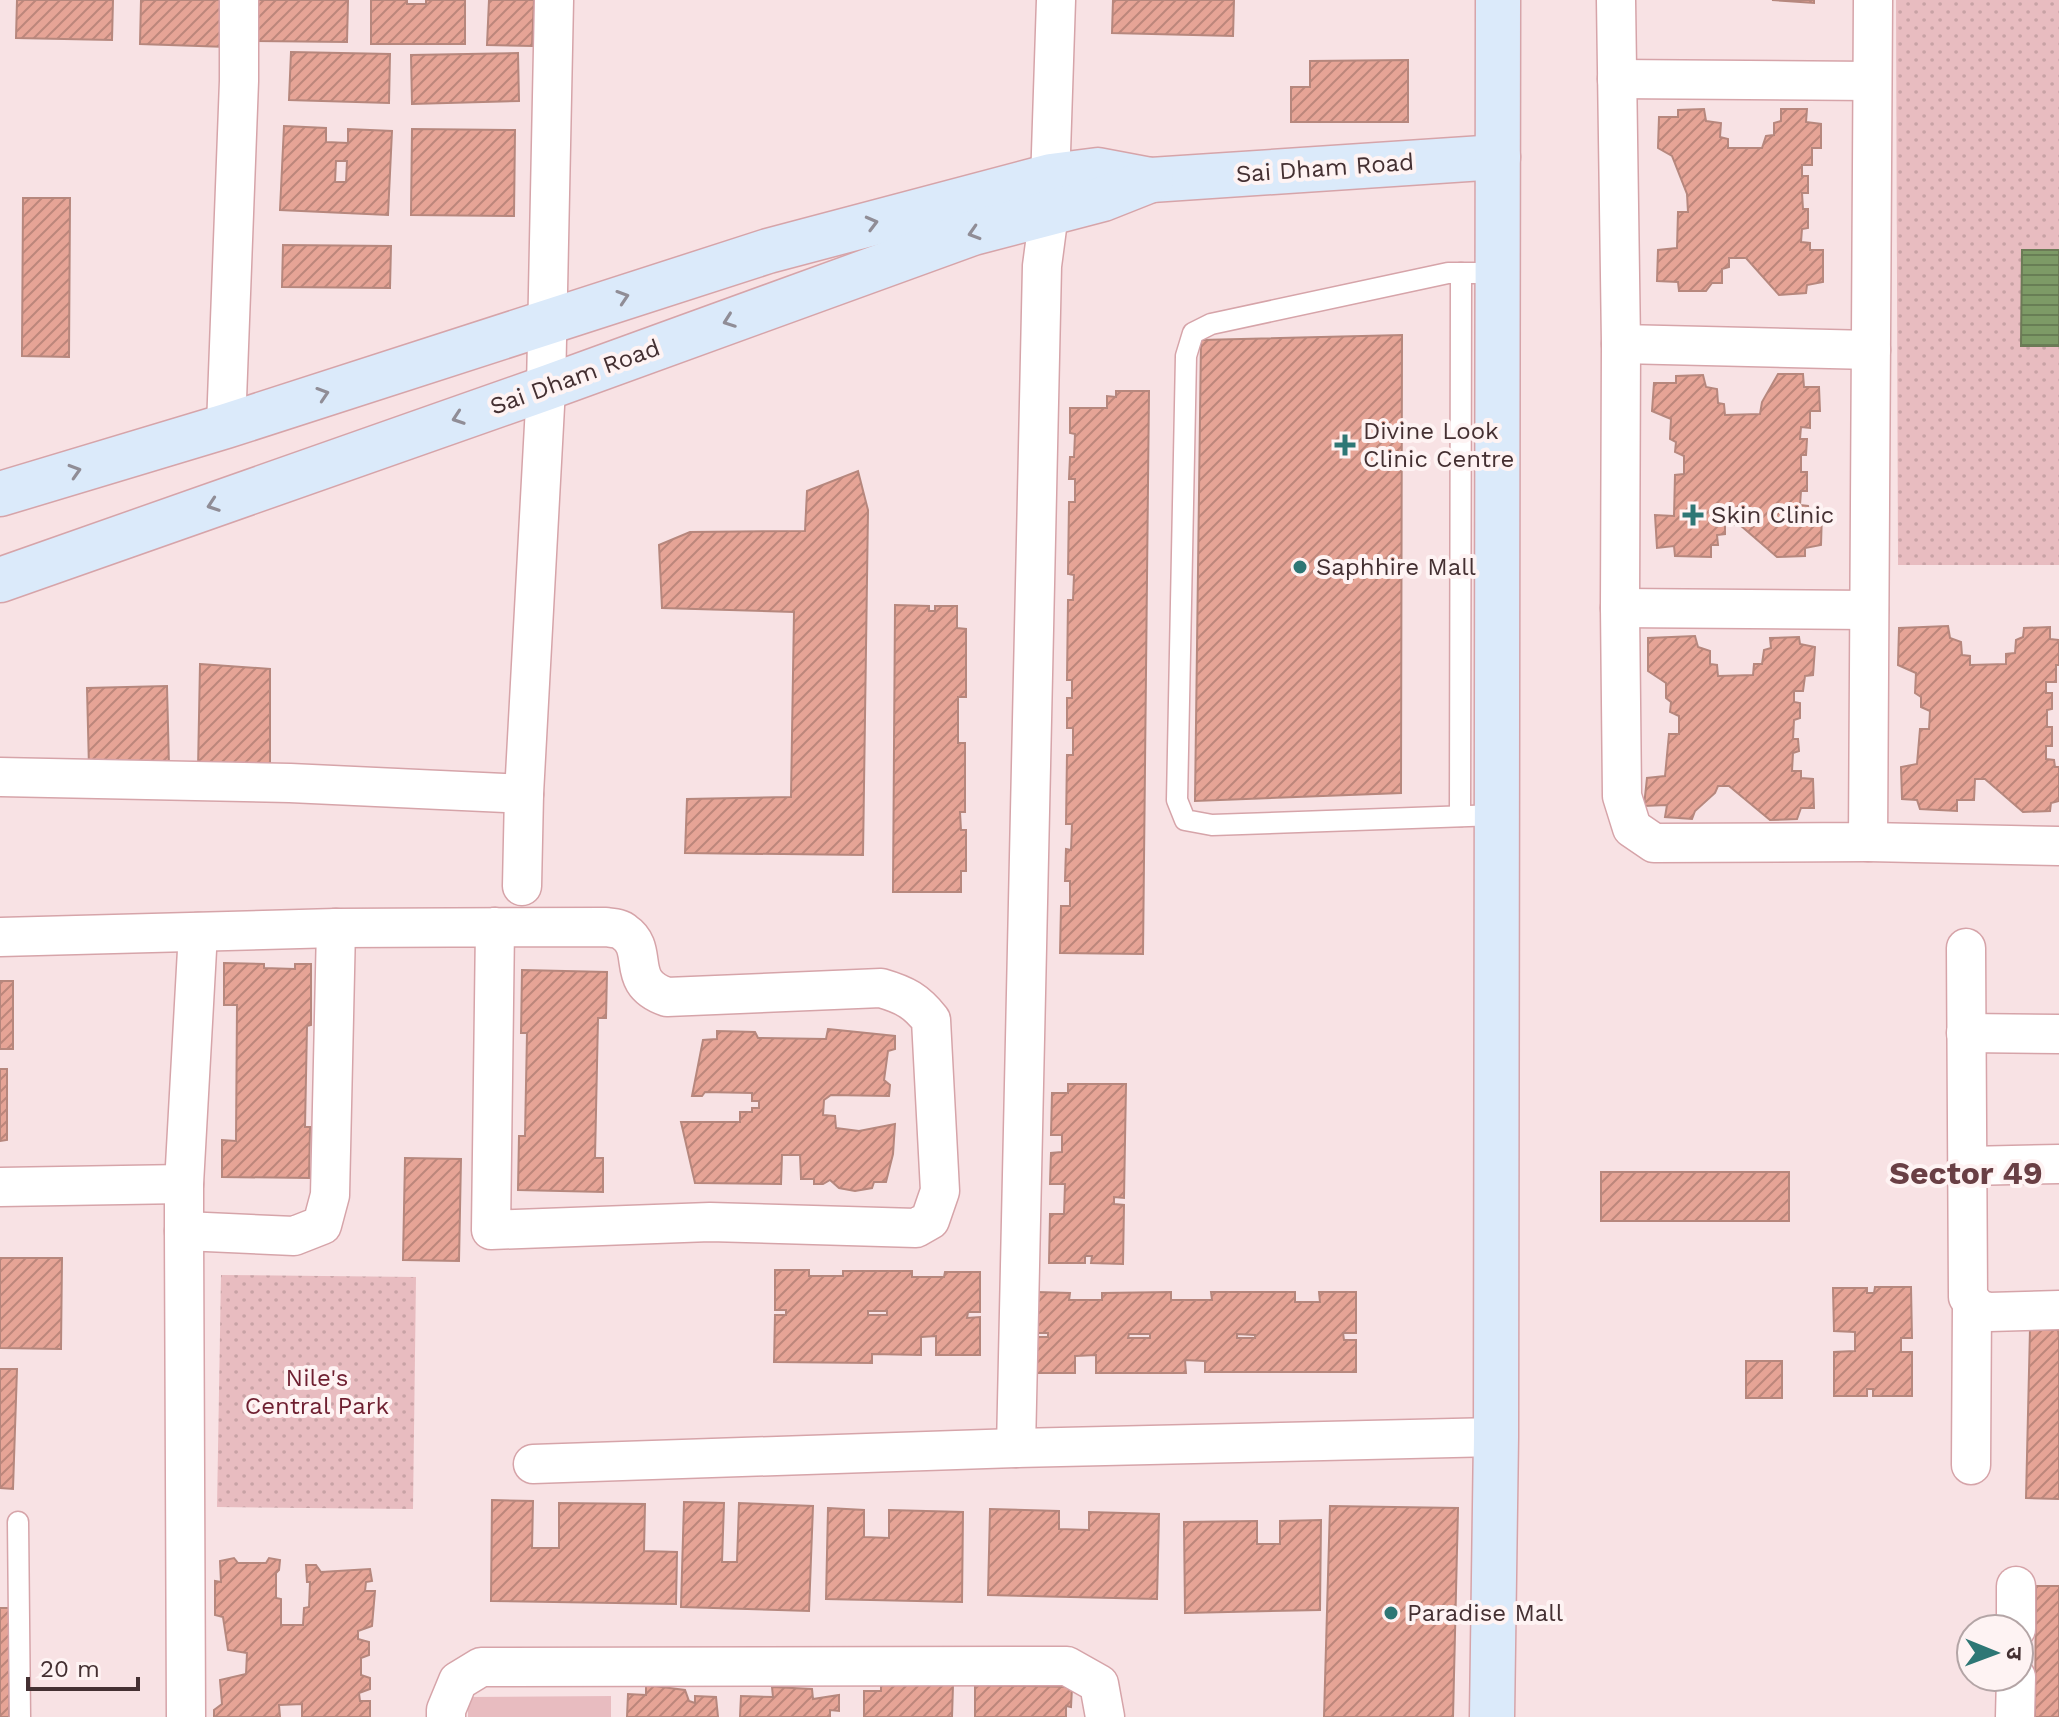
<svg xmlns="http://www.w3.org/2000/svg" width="2059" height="1717" font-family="'Work Sans','Noto Sans Devanagari',sans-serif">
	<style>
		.green { fill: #e8bcc0 }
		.park { fill: url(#park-dots) }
		.water { fill: url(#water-rules); stroke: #6c7a56; stroke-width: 2 }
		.building { fill: url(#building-hatch); stroke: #b6877d; stroke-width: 2; fill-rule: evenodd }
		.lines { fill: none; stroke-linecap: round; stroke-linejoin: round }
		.lane-casing { stroke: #d6a4a9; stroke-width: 23 }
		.street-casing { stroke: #d6a4a9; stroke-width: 41 }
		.secondary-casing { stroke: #d6a4a9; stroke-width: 47 }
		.lane { stroke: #fff; stroke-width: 20 }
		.street { stroke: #fff; stroke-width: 38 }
		.secondary { stroke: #dbeafa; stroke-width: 44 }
		.oneway { stroke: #908d96 }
		.poi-dot { fill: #2e7775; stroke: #fef3f3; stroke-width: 3 }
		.labels { text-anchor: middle; stroke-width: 8; stroke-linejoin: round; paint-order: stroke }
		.street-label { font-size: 24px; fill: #443032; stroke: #fef3f3 }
		.poi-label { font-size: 24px; fill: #443032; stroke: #fef3f3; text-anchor: start }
		.park-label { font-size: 24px; fill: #6e1f30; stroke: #fef3f3 }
		.district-label { font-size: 32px; font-weight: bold; fill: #693f44; stroke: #fef3f3 }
	</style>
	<defs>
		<pattern id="park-dots" width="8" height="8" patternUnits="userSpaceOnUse" patternTransform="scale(2)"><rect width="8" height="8" fill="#e8bcc0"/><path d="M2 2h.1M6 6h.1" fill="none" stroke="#c8a2a5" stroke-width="1.8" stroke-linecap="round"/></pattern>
		<pattern id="water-rules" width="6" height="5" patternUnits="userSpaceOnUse" patternTransform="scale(2)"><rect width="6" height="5" fill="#7d9a66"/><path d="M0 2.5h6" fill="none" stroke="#687e55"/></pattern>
		<pattern id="building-hatch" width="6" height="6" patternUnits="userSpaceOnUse" patternTransform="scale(2)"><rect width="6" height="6" fill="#e6a496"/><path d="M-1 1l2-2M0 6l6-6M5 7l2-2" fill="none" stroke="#bc867b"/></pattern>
	</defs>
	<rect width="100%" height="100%" fill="#f8e2e4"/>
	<path class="green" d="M611 1696V1717H468V1697Z"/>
	<g class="park">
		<path d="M1896 0H2059V565H1898Z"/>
		<path d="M221 1275 416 1277 413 1509 217 1507Z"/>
	</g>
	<path class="water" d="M2022 250H2059V346H2021Z"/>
	<g class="building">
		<path d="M17 0H113L112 40 16 38Z"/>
		<path d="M141 0H229L227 47 140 44Z"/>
		<path d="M254 0H348L347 42 254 41Z"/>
		<path d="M371 0H407V4H426V0H465V44H371Z"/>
		<path d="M489 0H534L532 46 487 45Z"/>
		<path d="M1113 0H1234L1233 36 1112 33Z"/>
		<path d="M1772 0H1814V3Z"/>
		<path d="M291 52 390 54 389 103 289 100Z"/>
		<path d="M518 53 519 101 412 104 411 55Z"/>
		<path d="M1408 60V122H1291V87H1310V61Z"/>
		<path d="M1704 109 1706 121 1721 123 1720 137 1728 139V148H1762L1766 136 1774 135V123L1781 121V109H1807L1806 122 1821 124V148H1812V165H1802V176H1808V193H1802L1803 209H1808V228L1802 229 1801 242 1810 243V250H1823V282L1807 285 1806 293 1779 295 1746 258H1729V267L1722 269V283H1712L1706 291H1679L1678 282 1657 281 1658 250 1677 248 1678 212H1688L1687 194 1672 156 1658 148 1659 117H1678V110Z"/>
		<path d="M284 126 326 128V142L348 143V129L392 131 388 215 280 210ZM336 161H347L346 182H335Z"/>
		<path d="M412 129 515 130 514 216 411 215Z"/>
		<path d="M23 198H70L69 357 22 356Z"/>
		<path d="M283 245 391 246 390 288 282 287Z"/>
		<path d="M1402 335 1401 793 1195 801 1201 340Z"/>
		<path d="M1778 374H1803L1804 387H1819L1820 411H1810V428L1801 427 1800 439H1807L1806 455H1801V472H1807V491H1801L1800 505 1808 506 1809 513 1822 512 1821 545 1805 548V556L1777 557 1740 525H1725V534L1717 535 1718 545H1711V557L1675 556 1674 546 1657 548 1655 515 1674 516 1675 475 1684 474V456L1675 452 1676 442 1670 439 1671 419 1652 411 1654 383H1676V376L1703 375 1706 387 1717 389 1718 403 1724 404 1725 415 1760 414 1762 402Z"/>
		<path d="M1116 391H1149L1143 954 1060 953 1061 906H1070V881H1065L1066 849 1071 850 1072 824H1066L1067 755H1073V728H1067V698H1072V680H1067L1068 600H1073L1074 575 1068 574 1069 502H1075V479H1069L1070 457H1074L1075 434 1070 433V408H1107V396L1116 397Z"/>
		<path d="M858 471 868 510 863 855 685 853 687 799 791 797 794 612 662 608 659 545 690 532 805 531 807 491Z"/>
		<path d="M895 605 929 606V611H935V606H957V628L966 629V697H958V743H965V812H960L961 830H966V871H961V892H893Z"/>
		<path d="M1948 626 1950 638 1961 642 1962 655 1970 656V665L2006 664V654L2015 653 2016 640 2023 637 2024 628 2050 627V639L2059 640V665H2056V682H2046V693H2052V709L2047 710V727H2052V746H2046V759L2054 760 2055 767H2059V801L2051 803 2050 811 2023 812 1985 779H1975L1974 800H1957V811L1920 809 1917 800 1902 799 1901 767 1917 764 1920 729H1929L1930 711 1921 707V697L1915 693 1916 673 1898 665 1899 628Z"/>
		<path d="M1695 636 1698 647 1710 651V664L1717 665 1718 676 1753 675 1754 664H1762L1764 650 1771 648 1770 638 1799 637 1800 644 1815 647 1813 675 1805 676 1803 691H1794V702L1800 703V718L1794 720 1793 739H1798L1799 751 1793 753 1792 771H1801V778L1813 779 1814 808H1801L1797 819 1770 820 1729 786H1718L1715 793 1695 811 1692 819 1665 817 1667 805 1644 806 1647 778 1665 776 1669 734H1679V716L1670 712 1671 702 1666 698V683L1648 671V638Z"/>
		<path d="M200 664 270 669V769L198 770Z"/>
		<path d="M167 686 169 766 89 768 87 688Z"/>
		<path d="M224 963 264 964V968L295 969V964H311V1025L307 1026 305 1127H310L309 1178 222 1177V1140L236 1141 237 1005H224Z"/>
		<path d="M522 970 607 972 606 1018H598L595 1158H603V1192L518 1190 519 1136H525L527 1033H521Z"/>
		<rect x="0" y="981" width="13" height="68"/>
		<path d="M828 1029 895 1036V1049L888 1051 884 1080 890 1085 889 1096 831 1095 824 1100 823 1115 835 1116 836 1128 859 1131 895 1124 893 1154 886 1182H874L872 1188 855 1191 839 1188 830 1180 823 1184H814V1179H801L800 1155H782L781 1184 695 1183 681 1122H740V1112H752V1108H759V1101H752V1093L705 1092 702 1096H692L703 1040 717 1039V1031L755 1032 758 1038 826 1039Z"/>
		<path d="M0 1069H7V1140L0 1141Z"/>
		<path d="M1068 1084H1126L1124 1198 1114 1197V1204L1124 1205 1123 1264 1091 1263 1092 1256H1085V1263H1049L1050 1214H1064L1065 1184H1050L1051 1153 1062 1152V1135H1051L1052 1093H1068Z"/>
		<path d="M405 1158 461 1159 459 1261 403 1260Z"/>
		<rect x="1601" y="1172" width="188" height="49"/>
		<path d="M0 1258H62L61 1349 0 1348Z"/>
		<path d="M775 1270H809V1276H843V1271H912V1277H944L945 1272H980V1312H968L967 1318 980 1317V1355H936V1336L921 1337V1355L872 1354V1363L774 1362 775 1315H786V1310H775ZM868 1311H887V1315H868Z"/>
		<path d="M1875 1287H1911L1912 1338H1901V1352H1912V1396H1873V1389H1867V1396H1834V1352L1855 1351V1332L1834 1331 1833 1288H1867V1293H1874Z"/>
		<path d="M1037 1292 1070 1293 1069 1300H1102V1293L1171 1292V1300H1212L1211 1292H1295V1302H1320L1319 1292H1356V1333H1343L1344 1340H1356V1372H1205V1361L1185 1360 1186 1373H1096V1355L1075 1356V1373H1037V1337H1048V1333H1037ZM1129 1334H1150V1338H1128ZM1237 1334 1255 1335V1338H1237Z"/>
		<path d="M2030 1329 2058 1330 2059 1337V1499L2026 1498Z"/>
		<rect x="1746" y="1361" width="36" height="37"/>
		<path d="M0 1369H17L13 1489 0 1488Z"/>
		<path d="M492 1500 533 1501 532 1548H559V1503L645 1504 644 1551 677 1552 676 1604 491 1601Z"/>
		<path d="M684 1502 724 1503 722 1562H737L739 1503 813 1506 809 1611 681 1607Z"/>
		<path d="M1330 1506 1458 1508 1453 1717H1324Z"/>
		<path d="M828 1508 864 1510V1537L889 1538V1510L963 1512 962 1602 826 1599Z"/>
		<path d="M990 1509 1059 1511V1529L1089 1530V1512L1159 1514 1157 1599 988 1595Z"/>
		<path d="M1321 1520 1320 1610 1185 1613 1184 1522 1257 1521V1544H1280V1521Z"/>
		<path d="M234 1558 238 1563H266L269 1558 280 1560 279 1570 276 1573V1598L281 1599V1625H303L304 1608 309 1607 310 1582H307L306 1565H316L321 1572 370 1569 372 1581 366 1582 365 1591H375L372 1626 358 1631V1639L369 1642V1655L361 1658V1675L370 1678V1689L359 1693 360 1701H370V1717H302V1704L279 1705 280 1717H214V1710L222 1704 220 1680 246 1674 247 1653 228 1650 223 1617 215 1615V1581L221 1582 220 1561Z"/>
		<path d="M2036 1586H2059V1717H2035Z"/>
		<path d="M0 1608H10L9 1717H0Z"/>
		<path d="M881 1683 953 1685 952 1717H864V1691H881Z"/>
		<path d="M646 1685 685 1690 689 1701 695 1703V1696L716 1697 718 1717H627L628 1694 646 1695Z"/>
		<path d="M975 1685 1072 1687 1071 1707 1066 1706V1717H975Z"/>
		<path d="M772 1687 812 1689 813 1699 839 1695V1711L830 1710V1717H740L741 1696 773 1697Z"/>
	</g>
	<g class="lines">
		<g class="lane-casing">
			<g id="lane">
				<path d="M1497 815 1212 825 1185 820 1177 800 1186 356 1193 333 1211 324 1448 273H1498"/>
				<path d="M1460 816 1461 273"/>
				<path d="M18 1522 20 1717"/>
			</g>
		</g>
		<g class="street-casing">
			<g id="street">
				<path d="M1616 0 1621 344 1620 608 1622 796 1632 828 1654 843 1868 842 1873 0"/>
				<path d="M1617 79 1872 81"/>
				<path d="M1621 344 1871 350"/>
				<path d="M226 426 239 81V0"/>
				<path d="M1620 608 1869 610"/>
				<path d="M0 777 290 783 524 794"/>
				<path d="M1868 842 2059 846"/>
				<path d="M522 886 524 794 546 388 554 0"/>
				<path d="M0 937 336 928 606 927C612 928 620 928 624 932 651 950 623 982 667 997L881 988C905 995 916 1001 931 1020L940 1191 930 1220 916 1228 710 1222 491 1230 495 927"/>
				<path d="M1966 948 1968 1297 1978 1309 1989 1312 2059 1310"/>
				<path d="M1966 1033 2059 1034"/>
				<path d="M1967 1166 2059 1164"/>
				<path d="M0 1187 184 1184"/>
				<path d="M184 1231 294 1236 322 1225 330 1195 336 928"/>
				<path d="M1016 1448 1042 266 1049 213 1056 0"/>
				<path d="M533 1464 1016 1448 1496 1437"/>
				<path d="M1971 1465 1972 1304"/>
				<path d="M2016 1629V1586"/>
				<path d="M186 1717 184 1231V1184L198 932"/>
				<path d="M446 1717V1710L458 1681 481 1667 1067 1666 1099 1684 1105 1717"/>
				<path d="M2015 1717 2016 1677"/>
			</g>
		</g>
		<g class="secondary-casing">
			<g id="secondary">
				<path d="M0 494 226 426 768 251 1051 176 1098 170 1151 180 1498 157"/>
				<path d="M0 580 546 388 973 233 1103 199 1151 180"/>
				<path d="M1492 1717 1496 1437 1498 0"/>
			</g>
		</g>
		<use href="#lane" class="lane"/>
		<use href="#street" class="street"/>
		<use href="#secondary" class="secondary"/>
	</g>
	<defs><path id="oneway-chevron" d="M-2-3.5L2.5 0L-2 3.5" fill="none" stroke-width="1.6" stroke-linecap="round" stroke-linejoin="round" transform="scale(2)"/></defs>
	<g class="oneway">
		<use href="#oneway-chevron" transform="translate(872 223) rotate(-15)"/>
		<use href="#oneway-chevron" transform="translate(974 233) rotate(163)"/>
		<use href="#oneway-chevron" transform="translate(623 297) rotate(-18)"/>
		<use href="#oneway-chevron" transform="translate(729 321) rotate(160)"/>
		<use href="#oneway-chevron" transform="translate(323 394) rotate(-18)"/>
		<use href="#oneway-chevron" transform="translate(458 418) rotate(161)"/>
		<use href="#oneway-chevron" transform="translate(75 471) rotate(-17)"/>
		<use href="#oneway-chevron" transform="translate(213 505) rotate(161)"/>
	</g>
	<g class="poi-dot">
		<path d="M1341 433h8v8h8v8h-8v8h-8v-8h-8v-8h8z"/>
		<path d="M1689 503h8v8h8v8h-8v8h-8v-8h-8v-8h8z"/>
		<circle cx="1300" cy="567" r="8"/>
		<circle cx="1391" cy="1613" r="8"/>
	</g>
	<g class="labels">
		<g class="street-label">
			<text transform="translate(1325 168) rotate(-4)" y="8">Sai Dham Road</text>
			<text transform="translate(575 377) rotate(-20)" y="8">Sai Dham Road</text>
		</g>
		<g class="poi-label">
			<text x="1363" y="439">Divine Look<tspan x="1363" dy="28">Clinic Centre</tspan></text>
			<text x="1711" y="523">Skin Clinic</text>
			<text x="1316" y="575">Saphhire Mall</text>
			<text x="1407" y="1621">Paradise Mall</text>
		</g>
		<g class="park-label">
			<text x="317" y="1386">Nile's<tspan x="317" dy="28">Central Park</tspan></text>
		</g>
		<g class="district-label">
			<text x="1966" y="1184">Sector 49</text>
		</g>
	</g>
	<g transform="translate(1995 1653) rotate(91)"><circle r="38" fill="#fef3f3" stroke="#b4a5a6" stroke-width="2"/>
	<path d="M0-6L14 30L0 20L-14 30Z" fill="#2e7775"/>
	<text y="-12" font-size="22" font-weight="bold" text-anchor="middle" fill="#443032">उ</text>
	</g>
	<path d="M28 1677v12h110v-12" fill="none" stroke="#443032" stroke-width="4"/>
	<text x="40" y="1677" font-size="24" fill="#443032" stroke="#fef3f3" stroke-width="6" paint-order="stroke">20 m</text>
</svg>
